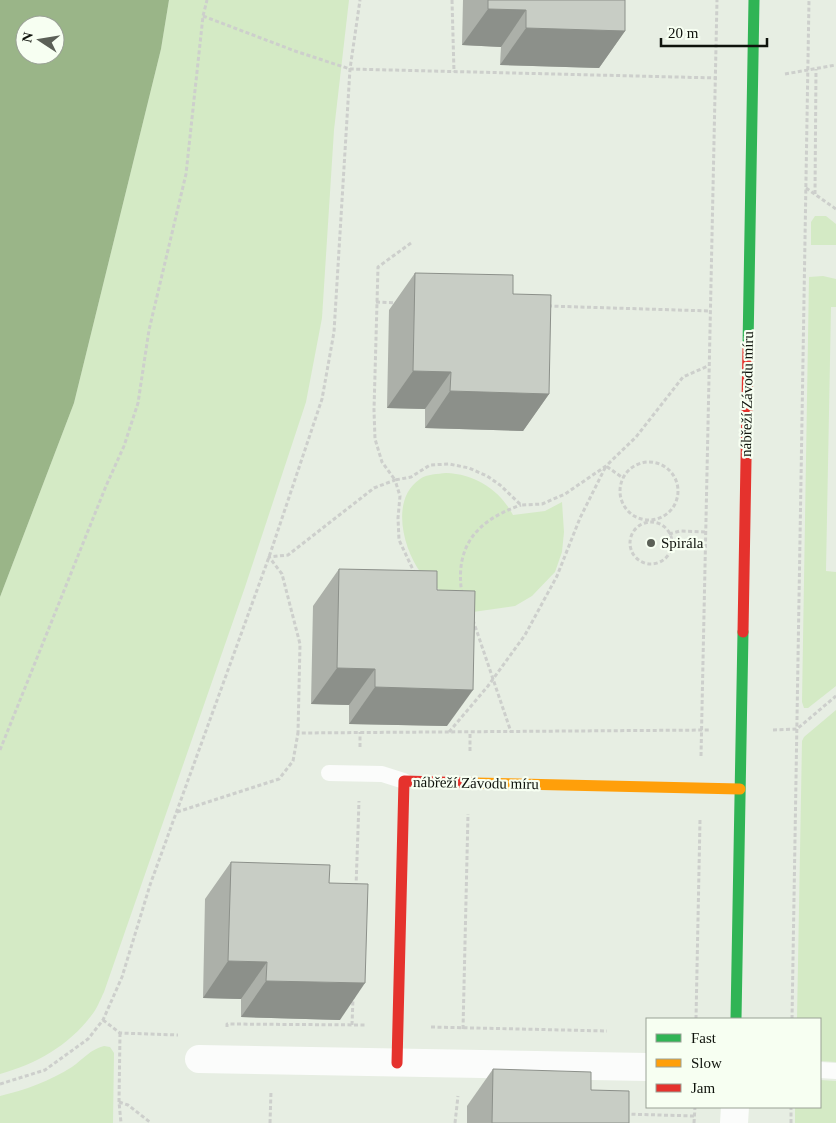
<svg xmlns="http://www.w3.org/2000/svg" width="836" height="1123" font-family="Georgia,serif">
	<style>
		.green { fill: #d4eac5 }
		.water { fill: #9ab588; fill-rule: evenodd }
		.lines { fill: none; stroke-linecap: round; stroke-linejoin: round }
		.path { stroke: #cdcfcc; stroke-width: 3; stroke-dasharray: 4 2.5; stroke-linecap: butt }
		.lane { stroke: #fbfcfb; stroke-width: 16 }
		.street { stroke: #fbfcfb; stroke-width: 28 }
		.fast { stroke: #30b455; stroke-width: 11 }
		.slow { stroke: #ff9f0a; stroke-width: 11 }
		.jam { stroke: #e5322d; stroke-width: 11 }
		.wall { fill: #acb0a9 }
		.shaded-wall { fill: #8c908a }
		.building { fill: #c8cdc5; stroke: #8c908a }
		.poi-dot { fill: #5b6057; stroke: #f7fff2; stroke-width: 2 }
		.labels { text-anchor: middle; stroke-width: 4.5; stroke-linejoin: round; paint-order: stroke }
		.street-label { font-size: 15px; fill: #0f130c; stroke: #f7fff2 }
		.poi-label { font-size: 15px; fill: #0f130c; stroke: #f7fff2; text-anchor: start }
	</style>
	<rect width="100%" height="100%" fill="#e7eee3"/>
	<g class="green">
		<path d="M169 0H349L334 130 322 318 306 402 245 587 104 992C100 1000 97 1009 91 1016 68 1046 36 1064 0 1074V597L74 403 161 49Z"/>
		<path d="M815 216H826L836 224V245H811V222Z"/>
		<path d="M823 276 836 279V307H831L826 571 836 572V686L808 708H804L802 702 809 277Z"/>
		<path d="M446 473C475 474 500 490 513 515L545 511 562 502 564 532 562 552 555 572 532 596 515 606 473 612C457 601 433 588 421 573 403 549 390 499 420 479 427 474 438 474 446 473Z"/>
		<path d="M836 710V1062L820 1061V1019H797L802 741 804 737Z"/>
		<path d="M104 1046 110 1047 114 1053 113 1123H0V1096C25 1090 50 1081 72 1067 83 1059 91 1049 104 1046Z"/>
		<path d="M820 1080 836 1081V1123H795V1107H820Z"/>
	</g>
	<path class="water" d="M0 0H169L161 49 74 403 0 597ZM25 25H55V55H25Z"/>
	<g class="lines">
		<g class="path">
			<path d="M452 0 454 72"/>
			<path d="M203 16 295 51 350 69 717 78"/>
			<path d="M785 74 836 65"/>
			<path d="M806 188 836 209"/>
			<path d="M815 194 816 69"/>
			<path d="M411 243 378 267 374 410 375 439 382 462 395 480 411 477 430 465 449 464 469 468 487 476 500 485 521 505 542 504 565 494 606 466 636 437 683 377 708 366"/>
			<path d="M376 302 397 303"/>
			<path d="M548 306 710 311"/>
			<circle cx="649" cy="491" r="29"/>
			<circle cx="651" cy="543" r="21"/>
			<path d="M669 534 680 531 705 532"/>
			<path d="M415 574 399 540 398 518 400 496 395 480 374 488 288 555 269 557 282 574 300 644 298 733 709 730"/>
			<path d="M462 594C454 545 478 520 521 505"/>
			<path d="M473 620 511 732"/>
			<path d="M773 730 797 729 836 696"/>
			<path d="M449 732 488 686 525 635 557 576 580 518 606 466 623 478"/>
			<path d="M360 747V732"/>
			<path d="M0 750 106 486 124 446 138 403 149 330 186 174 203 16 207 0"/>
			<path d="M470 751V732"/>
			<path d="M701 756 717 0"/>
			<path d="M177 812 279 779 293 761 298 733"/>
			<path d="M356 887 359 801"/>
			<path d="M696 1019 700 820"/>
			<path d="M792 1019 809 0"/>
			<path d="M103 1020 120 1033 178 1035"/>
			<path d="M352 1025 353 998"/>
			<path d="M227 1027V1024L367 1025"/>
			<path d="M431 1027 607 1031"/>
			<path d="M463 1029 468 814"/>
			<path d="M120 1033 119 1102 121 1123"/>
			<path d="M0 1084 45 1070 88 1039 103 1020 122 977 150 885 269 557 322 399 334 332 350 69 360 0"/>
			<path d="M119 1102 128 1105 151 1123"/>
			<path d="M625 1114 694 1116"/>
			<path d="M270 1123 271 1091"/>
			<path d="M455 1123 458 1096"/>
			<path d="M694 1123 695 1107"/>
			<path d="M791 1123V1107"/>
		</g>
		<g class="lane">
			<path d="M329 773 382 774 404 781"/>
			<path d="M820 1070 836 1071"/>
		</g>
		<g class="street">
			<path d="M199 1059 647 1067"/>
			<path d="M734 1123 735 1107"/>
		</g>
		<g class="fast">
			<path d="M748 346 754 0"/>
			<path d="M736 1019 743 632"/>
		</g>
		<path class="slow" d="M475 783 740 789"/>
		<g class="jam">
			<path d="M743 632 748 346"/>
			<path d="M397 1063 404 781 475 783"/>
		</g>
	</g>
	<g class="wall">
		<path d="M463 0H625V31L599 68 500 65 501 47 462 45Z"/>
		<path d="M415 273 513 294 549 394 523 431 425 428V409L387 408 389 310Z"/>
		<path d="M339 569 437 590 447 726 349 724V705L311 704 313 606Z"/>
		<path d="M231 862 340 1020 241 1017V999L203 998 205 899Z"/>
		<path d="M493 1069 591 1090 629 1123H467V1106Z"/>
	</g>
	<g class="shaded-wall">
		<path d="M488 9 526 10 501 47 462 45Z"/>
		<path d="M526 28 625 31 599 68 500 65Z"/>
		<path d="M413 371 451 372 425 409 387 408Z"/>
		<path d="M450 391 549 394 523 431 425 428Z"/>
		<path d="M337 668 375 669 349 705 311 704Z"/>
		<path d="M375 687 473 690 447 726 349 724Z"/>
		<path d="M228 961 267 962 241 999 203 998Z"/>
		<path d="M266 981 365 983 340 1020 241 1017Z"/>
	</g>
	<g class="building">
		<path d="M488 0H625V31L526 28V10L488 9Z"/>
		<path d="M415 273 513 275V294L551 295 549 394 450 391 451 372 413 371Z"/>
		<path d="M339 569 437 571V590L475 591 473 690 375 687V669L337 668Z"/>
		<path d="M231 862 330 865 329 883 368 884 365 983 266 981 267 962 228 961Z"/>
		<path d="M493 1069 591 1072V1090L629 1091V1123H492Z"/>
	</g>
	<circle class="poi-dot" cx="651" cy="543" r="5"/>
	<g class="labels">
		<g class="street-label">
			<text transform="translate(747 394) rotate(-89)" y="5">nábřeží Závodu míru</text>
			<text transform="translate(476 783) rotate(1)" y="5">nábřeží Závodu míru</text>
		</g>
		<g class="poi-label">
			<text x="661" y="548">Spirála</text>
		</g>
	</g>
	<rect x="646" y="1018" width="175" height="90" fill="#f7fff2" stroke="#9aa196"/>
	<rect x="656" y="1034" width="25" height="8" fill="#30b455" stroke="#9aa196"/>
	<text x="691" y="1043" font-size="15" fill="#0f130c">Fast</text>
	<rect x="656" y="1059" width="25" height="8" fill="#ff9f0a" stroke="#9aa196"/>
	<text x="691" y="1068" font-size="15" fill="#0f130c">Slow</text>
	<rect x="656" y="1084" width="25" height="8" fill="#e5322d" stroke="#9aa196"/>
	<text x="691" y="1093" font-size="15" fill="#0f130c">Jam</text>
	<g transform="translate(40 40) rotate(282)"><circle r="24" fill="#f7fff2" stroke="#9aa196"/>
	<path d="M0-4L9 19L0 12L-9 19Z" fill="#5b6057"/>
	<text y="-8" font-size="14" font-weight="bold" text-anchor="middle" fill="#0f130c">N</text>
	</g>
	<path d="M661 38v8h106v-8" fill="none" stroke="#0f130c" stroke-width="2.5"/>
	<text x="668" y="38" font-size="15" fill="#0f130c" stroke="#f7fff2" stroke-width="4" paint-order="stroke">20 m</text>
</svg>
